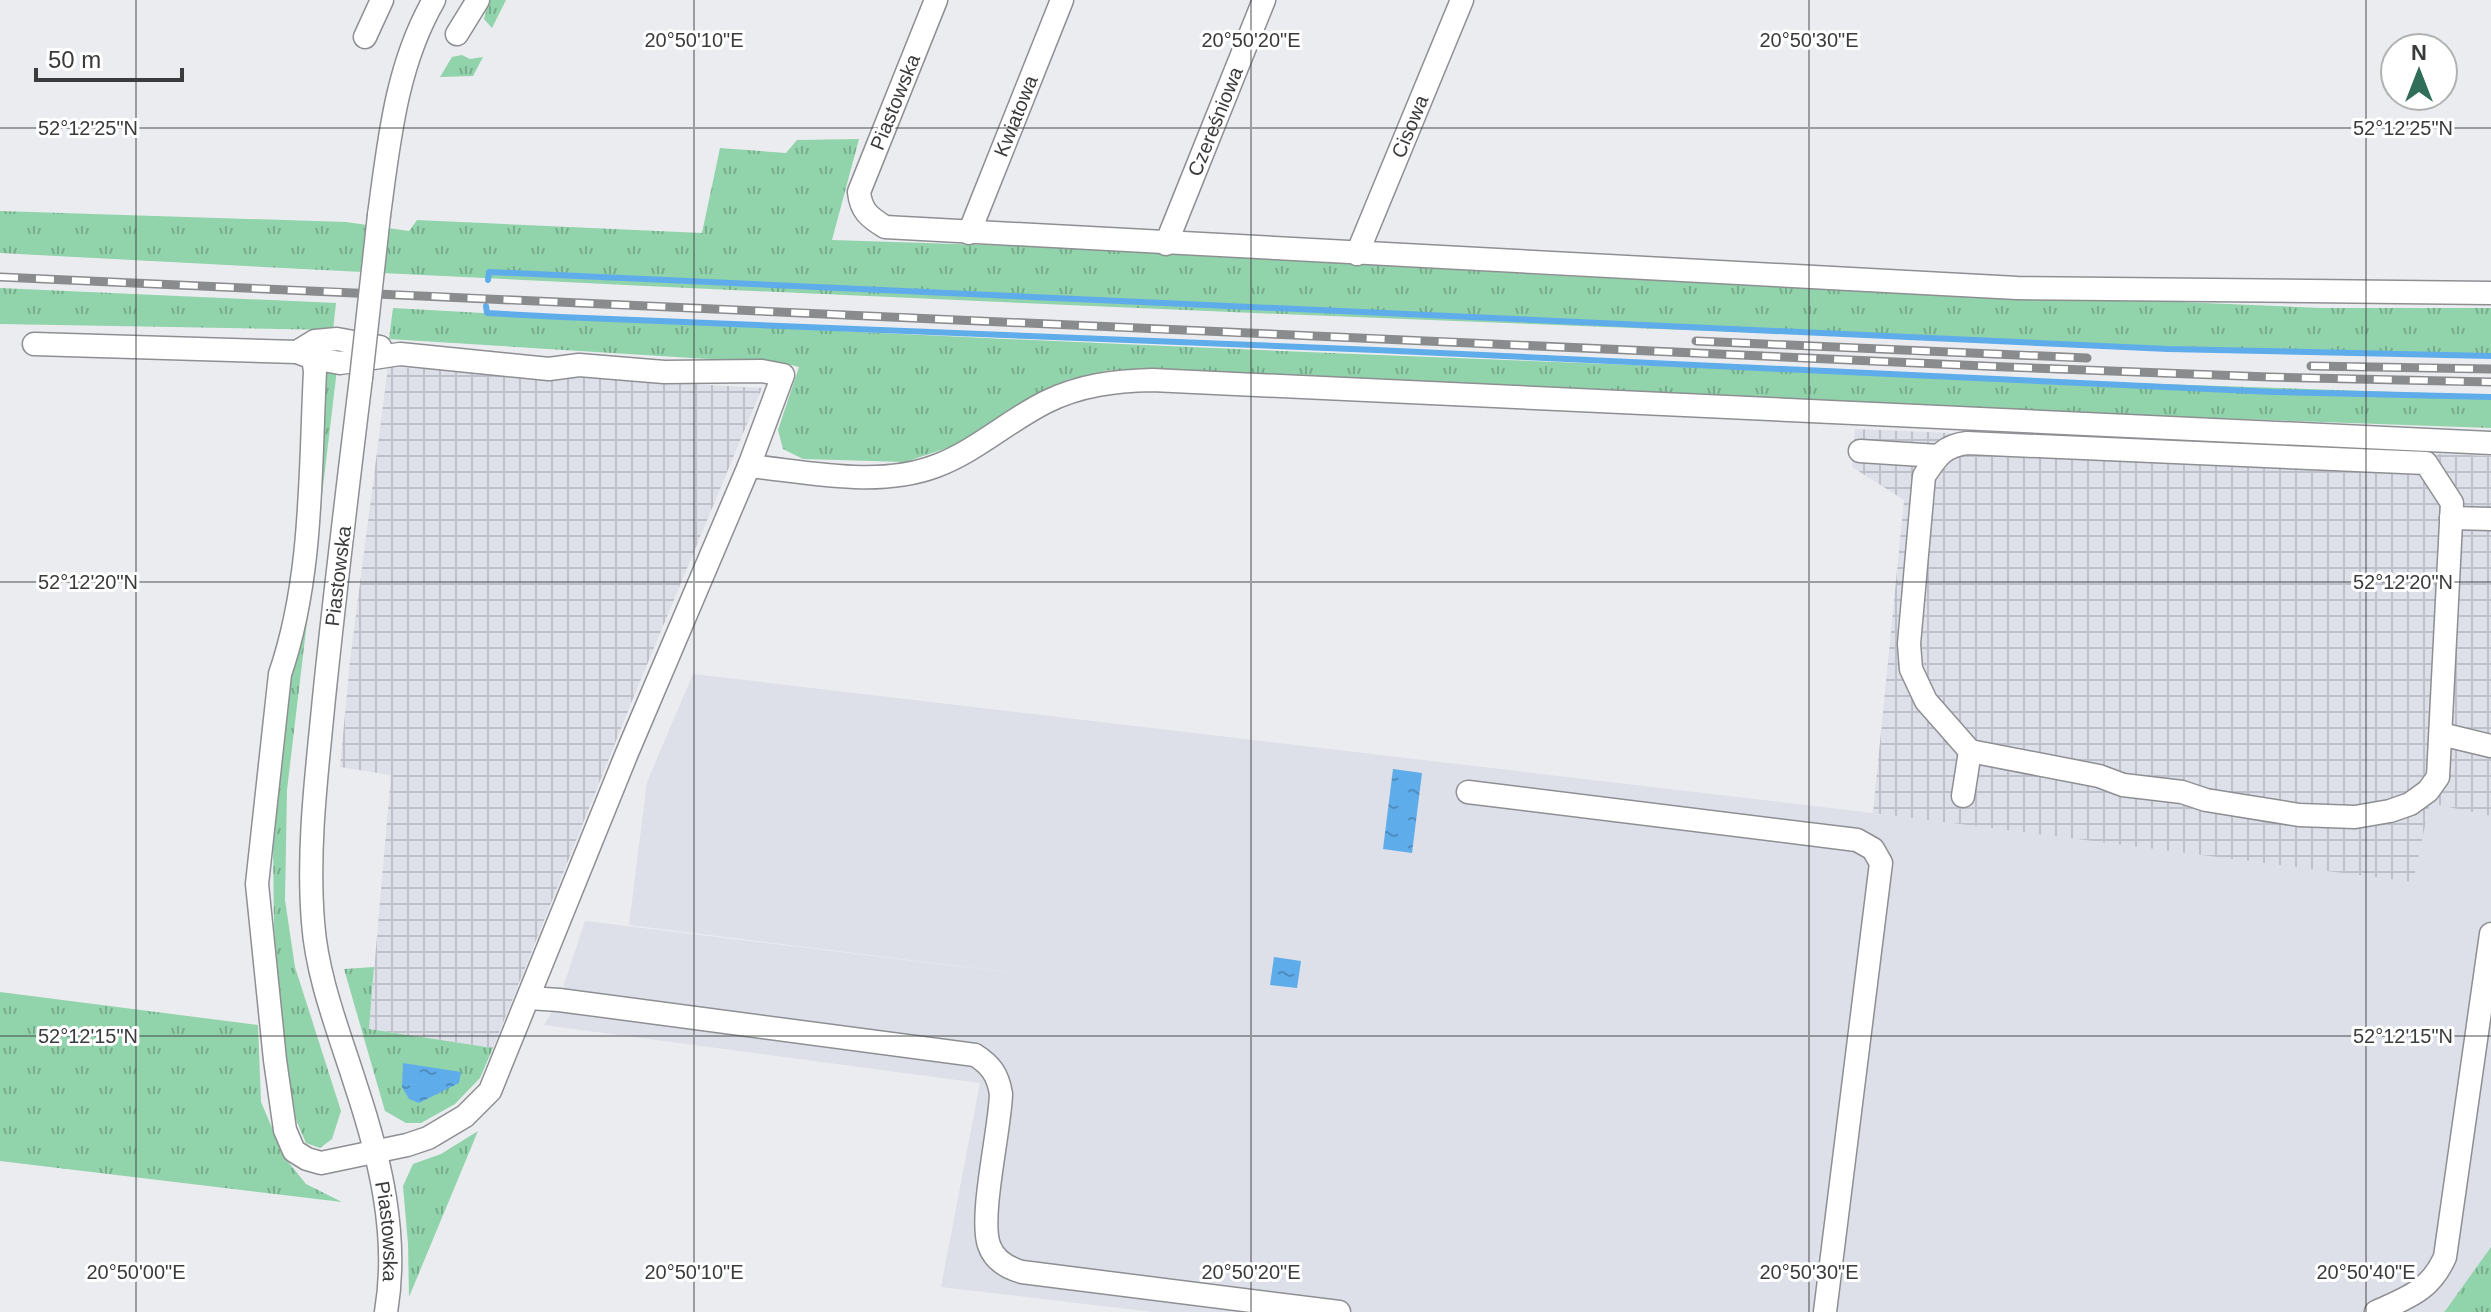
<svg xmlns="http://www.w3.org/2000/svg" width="2491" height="1312" font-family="Arial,sans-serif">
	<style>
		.built { fill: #dddfe9 }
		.industrial { fill: url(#industrial-grid) }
		.grass { fill: url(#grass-tufts) }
		.water { fill: url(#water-ripples) }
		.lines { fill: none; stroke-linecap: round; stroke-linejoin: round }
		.stream { stroke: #5faceb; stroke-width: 6 }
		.minor-casing { stroke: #8e8f93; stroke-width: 25 }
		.minor { stroke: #fff; stroke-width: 22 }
		.rail-casing { stroke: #8a8b8d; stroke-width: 9 }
		.rail { stroke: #fff; stroke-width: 6; stroke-dasharray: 18; stroke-linecap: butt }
		.minor-bridge-casing { stroke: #8e8f93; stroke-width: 25; stroke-linecap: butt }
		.minor-bridge { stroke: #fff; stroke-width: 22 }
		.ticks { fill: none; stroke: #3a3b3c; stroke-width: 2; stroke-opacity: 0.45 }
		.labels { text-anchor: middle; stroke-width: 6; stroke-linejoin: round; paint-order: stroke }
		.street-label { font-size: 20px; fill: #3a3b3c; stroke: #fff }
		.ticks-label { font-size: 20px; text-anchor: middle; fill: #3a3b3c; stroke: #fff; stroke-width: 6; stroke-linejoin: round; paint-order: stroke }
	</style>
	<defs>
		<pattern id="industrial-grid" width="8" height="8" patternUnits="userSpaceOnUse" patternTransform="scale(2)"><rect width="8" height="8" fill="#dddfe9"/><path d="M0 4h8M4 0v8" fill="none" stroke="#bec0c9"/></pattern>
		<pattern id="grass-tufts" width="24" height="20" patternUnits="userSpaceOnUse" patternTransform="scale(2)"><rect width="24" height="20" fill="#91d3aa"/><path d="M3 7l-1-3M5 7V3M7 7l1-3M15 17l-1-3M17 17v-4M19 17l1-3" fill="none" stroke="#77ac8c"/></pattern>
		<pattern id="water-ripples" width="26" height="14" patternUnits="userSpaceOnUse" patternTransform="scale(2)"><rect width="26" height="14" fill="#5faceb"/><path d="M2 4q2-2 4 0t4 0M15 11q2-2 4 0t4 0" fill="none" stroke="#4f8dc0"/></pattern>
	</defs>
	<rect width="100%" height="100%" fill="#ebecf0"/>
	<path class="built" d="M693 674 1873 813 2413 881 2430 802 2491 816V1247L2444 1312H1153L941 1287 980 1083 544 1025 559 1000 585 921 1134 988 629 925 647 782Z"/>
	<g class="industrial">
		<path d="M388 367 762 388 634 696 493 1048 369 1029 391 775 340 767 350 661Z"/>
		<path d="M1855 429 2491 456V816L2430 803 2413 882 1873 813 1904 500 1852 467Z"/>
	</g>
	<g class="grass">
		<path d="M489 0H506L492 28 484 19Z"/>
		<path d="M462 55 470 59 483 57 473 76 440 77 452 57Z"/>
		<path d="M859 139 832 240 1083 248 1563 276 2322 308H2491V354L2439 355C1626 331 813 297 0 253V211L346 222 409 231 417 220 702 233 720 148 786 153 797 140Z"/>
		<path d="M0 288 336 303 333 330 0 324Z"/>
		<path d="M393 308C1092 347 1791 372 2491 395V428L1931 408 1110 370 1066 380 968 441 905 462 803 459 783 449 778 430 799 367 787 364 389 339Z"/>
		<path d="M337 369 287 790 285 900 295 967 341 1111 332 1139 320 1148 306 1143 294 1115 282 1040 274 926 273 843 276 801 295 651 315 371Z"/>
		<path d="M374 967 369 1029 493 1048 480 1078 455 1104 421 1123H406L385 1111 344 969Z"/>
		<path d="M0 992 258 1025 261 1102 285 1158 306 1184 342 1202 0 1161Z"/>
		<path d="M478 1131 409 1297 408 1244 403 1186 413 1164 441 1154Z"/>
		<path d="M2491 1247V1312H2444L2445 1311Z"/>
	</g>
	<g class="water">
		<path d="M1393 769 1422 773 1412 853 1383 849Z"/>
		<path d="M1274 957 1301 961 1297 988 1270 985Z"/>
		<path d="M403 1063 461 1072 459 1083 419 1103 409 1099 402 1087Z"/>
	</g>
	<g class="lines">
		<g class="stream">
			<path d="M488 280 489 272 2168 349 2491 356"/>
			<path d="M486 306 487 313 561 317 1376 350 2273 392 2491 397"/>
		</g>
		<g class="minor-casing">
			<g id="minor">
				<path d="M936 0 859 192C861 211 869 217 885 227L2017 288 2491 293"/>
				<path d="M457 34 478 0"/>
				<path d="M365 37 382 0"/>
				<path d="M379 215C389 141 396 66 434 0"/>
				<path id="s1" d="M969 233 1062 0"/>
				<path id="s2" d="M1166 244 1264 0"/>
				<path id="s3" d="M1357 254 1462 0"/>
				<path d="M34 344 297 352 313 358 340 363 400 354 549 369 579 365 664 372 762 371 783 375 749 466 627 753 490 1091 465 1116 428 1138 407 1145 321 1163 307 1159 294 1151 285 1130 275 1060 257 884 280 674C313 578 310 471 315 371L313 358"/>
				<path d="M297 352 315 341 337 339 380 347"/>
				<path id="s4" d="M361 378C348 484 335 591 324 698 317 772 307 847 313 922 317 978 339 1032 356 1086 380 1158 399 1236 386 1312"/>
				<path d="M1967 443 2426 463 2452 503 2438 777 2428 791 2410 804 2390 811 2355 817 2299 815 2206 800 2182 792 2123 785 2099 776 1970 751 1926 701 1911 669 1909 644 1924 476C1937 457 1943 446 1967 443Z"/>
				<path d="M1860 451 1938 456"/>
				<path d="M749 466C808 472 878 488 936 466 976 451 1008 421 1046 402 1080 385 1115 381 1152 380L2491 443"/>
				<path d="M2451 518 2491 519"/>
				<path d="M2441 734 2491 746"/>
				<path d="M1468 792 1857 840 1873 849 1881 863 1825 1312"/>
				<path d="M1963 796 1970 751"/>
				<path d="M529 998 559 1000 975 1055C991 1065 998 1075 1001 1094 1000 1130 979 1216 989 1245 994 1260 1008 1268 1022 1272L1339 1312"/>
				<path d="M2376 1312C2408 1297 2430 1291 2445 1257L2491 934"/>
			</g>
		</g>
		<use href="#minor" class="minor"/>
		<g class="rail-casing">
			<g id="rail">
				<path d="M0 277 2006 367 2269 377 2491 382"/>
				<path d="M1696 341 2087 358"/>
				<path d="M2311 366 2491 369"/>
			</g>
		</g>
		<use href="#rail" class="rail"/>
		<g class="minor-bridge-casing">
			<path id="minor-bridge" d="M361 378 379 215"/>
		</g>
		<use href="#minor-bridge" class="minor-bridge"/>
	</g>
	<path class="ticks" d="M136 0V1312M694 0V1312M1251 0V1312M1809 0V1312M2366 0V1312M0 128H2491M0 582H2491M0 1036H2491"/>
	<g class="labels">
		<g class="street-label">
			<text transform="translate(895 102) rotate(-68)" y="7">Piastowska</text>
			<text dy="7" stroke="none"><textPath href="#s1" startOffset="126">Kwiatowa</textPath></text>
			<text dy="7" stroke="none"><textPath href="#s2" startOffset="132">Czereśniowa</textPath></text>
			<text dy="7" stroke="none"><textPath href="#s3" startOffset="138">Cisowa</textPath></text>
			<text transform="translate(338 576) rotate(-83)" y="7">Piastowska</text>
			<text dy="7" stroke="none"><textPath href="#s4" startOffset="866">Piastowska</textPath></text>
		</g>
	</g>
	<g class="ticks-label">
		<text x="694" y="47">20°50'10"E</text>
		<text x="1251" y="47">20°50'20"E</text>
		<text x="1809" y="47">20°50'30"E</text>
		<text x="88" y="135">52°12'25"N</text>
		<text x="2403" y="135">52°12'25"N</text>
		<text x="88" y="589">52°12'20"N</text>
		<text x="2403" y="589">52°12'20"N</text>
		<text x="88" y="1043">52°12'15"N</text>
		<text x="2403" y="1043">52°12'15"N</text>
		<text x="136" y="1279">20°50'00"E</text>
		<text x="694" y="1279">20°50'10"E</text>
		<text x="1251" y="1279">20°50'20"E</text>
		<text x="1809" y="1279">20°50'30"E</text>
		<text x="2366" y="1279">20°50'40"E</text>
	</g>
	<g transform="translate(2419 72)"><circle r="38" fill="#ffffff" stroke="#b0b1b1" stroke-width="2"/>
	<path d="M0-6L14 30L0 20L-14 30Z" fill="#306e5a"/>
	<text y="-12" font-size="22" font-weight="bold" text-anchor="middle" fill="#3a3b3c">N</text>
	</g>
	<path d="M36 68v12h146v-12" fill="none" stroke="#3a3b3c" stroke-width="4"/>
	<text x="48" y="68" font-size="24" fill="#3a3b3c" stroke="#ffffff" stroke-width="6" paint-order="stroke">50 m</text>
</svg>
